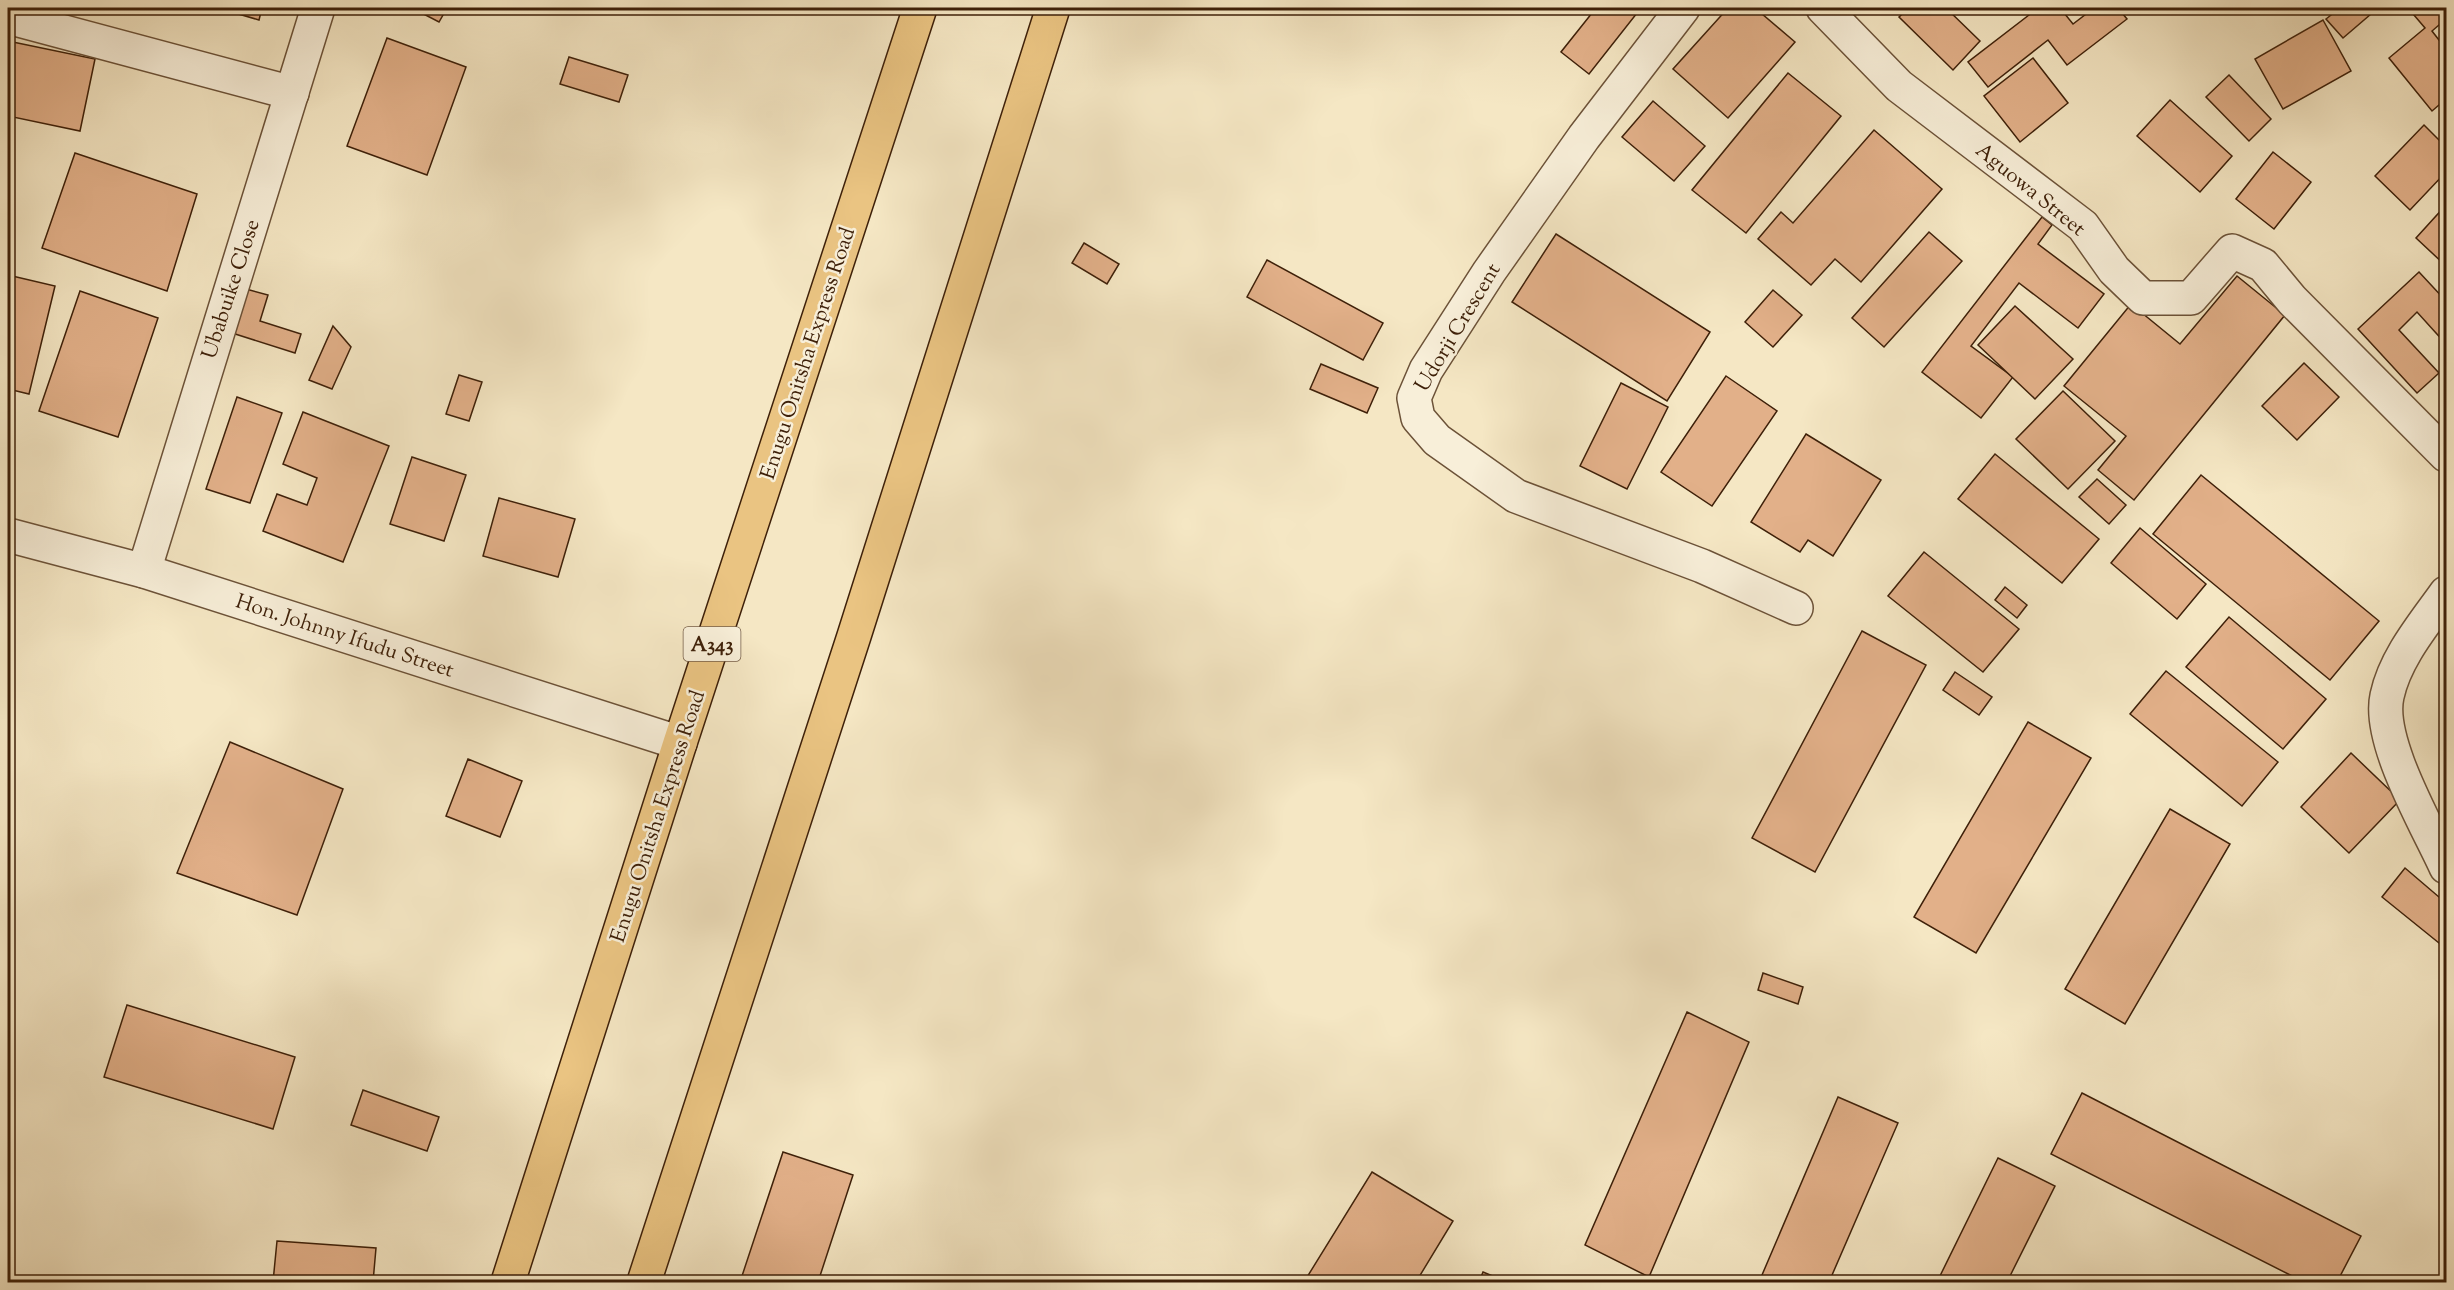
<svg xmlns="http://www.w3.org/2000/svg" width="2454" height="1290" font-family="'Sorts Mill Goudy',serif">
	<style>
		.building { fill: #e2b089; stroke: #3e2009; stroke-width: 1.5 }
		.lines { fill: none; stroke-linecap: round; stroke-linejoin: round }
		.street-casing { stroke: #6c5238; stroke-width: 36 }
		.highway-casing { stroke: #3e2009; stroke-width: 36 }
		.street { stroke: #f8efd9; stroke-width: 33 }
		.highway { stroke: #eac482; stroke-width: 33 }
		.labels { text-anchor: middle; stroke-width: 5; stroke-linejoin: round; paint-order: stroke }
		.shield { fill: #f8efd9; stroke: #765e47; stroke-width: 1.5 }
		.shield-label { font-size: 20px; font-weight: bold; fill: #3e2009 }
		.street-label { font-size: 21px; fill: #3e2009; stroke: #f8efd9 }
	</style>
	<rect width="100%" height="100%" fill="#f5e7c4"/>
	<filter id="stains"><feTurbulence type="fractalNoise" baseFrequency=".00333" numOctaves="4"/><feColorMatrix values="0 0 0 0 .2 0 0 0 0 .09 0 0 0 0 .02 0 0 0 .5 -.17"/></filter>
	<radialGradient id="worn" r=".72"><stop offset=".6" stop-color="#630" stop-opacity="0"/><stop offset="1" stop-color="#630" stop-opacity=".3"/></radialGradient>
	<g class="building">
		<path d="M218 8H262L259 20Z"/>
		<path d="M412 8H447L439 22Z"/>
		<path d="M1596 8H1641L1589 74 1561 52Z"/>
		<path d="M1728 8H1755L1795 42 1728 118 1673 69Z"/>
		<path d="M1909 8H1946L1980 41 1953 70 1899 17Z"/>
		<path d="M2038 8H2060L2073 24 2094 8H2118L2127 19 2067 65 2048 40 1988 87 1968 62Z"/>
		<path d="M2340 8H2378L2343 38 2326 19Z"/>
		<path d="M2408 8H2446V19L2432 31 2446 49V99L2432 111 2389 58 2425 28Z"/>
		<path d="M2323 20 2351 71 2283 109 2255 59Z"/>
		<path d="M387 38 466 67 427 175 347 146Z"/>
		<path d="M8 41 95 59 80 131 8 116Z"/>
		<path d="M569 57 628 75 619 102 560 84Z"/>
		<path d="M2033 58 2068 103 2020 142 1984 96Z"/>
		<path d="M1788 73 1841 116 1746 233 1692 190Z"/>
		<path d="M2229 75 2271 119 2249 141 2206 97Z"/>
		<path d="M2170 100 2232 156 2200 192 2137 136Z"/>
		<path d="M1653 101 1705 146 1674 181 1622 137Z"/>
		<path d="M2424 125 2446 147V172L2410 210 2375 176Z"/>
		<path d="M1874 130 1942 189 1861 282 1835 259 1811 285 1758 239 1781 212 1793 223Z"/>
		<path d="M2273 152 2311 182 2274 229 2236 199Z"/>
		<path d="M75 153 197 194 167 291 42 248Z"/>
		<path d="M2446 205V266L2416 238Z"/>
		<path d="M2042 217 2052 225 2038 244 2104 294 2078 328 2019 283 1971 346 2013 377 1981 418 1922 372Z"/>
		<path d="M1929 232 1962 261 1884 347 1852 318Z"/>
		<path d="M1556 234 1710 332 1667 401 1512 302Z"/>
		<path d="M1084 243 1119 264 1107 284 1072 263Z"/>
		<path d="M1267 260 1383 323 1363 360 1247 297Z"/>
		<path d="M2419 272 2446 301V344L2417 312 2399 330 2439 373 2417 393 2358 329Z"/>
		<path d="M8 275 55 286 29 394 8 389Z"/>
		<path d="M2237 276 2285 315 2134 500 2098 470 2126 436 2064 386 2131 304 2180 344Z"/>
		<path d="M246 289 268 295 260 321 301 334 295 353 232 333Z"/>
		<path d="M1773 290 1802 315 1773 347 1745 322Z"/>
		<path d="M80 291 158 318 118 437 39 411Z"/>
		<path d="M2015 306 2073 359 2035 399 1978 345Z"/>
		<path d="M333 326 351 347 332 389 309 380Z"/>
		<path d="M2304 363 2339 397 2297 440 2262 406Z"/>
		<path d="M1321 364 1378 388 1367 413 1310 389Z"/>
		<path d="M459 375 482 382 469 421 446 414Z"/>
		<path d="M1726 376 1777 411 1712 506 1661 472Z"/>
		<path d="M1621 383 1668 407 1627 489 1580 466Z"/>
		<path d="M2063 391 2115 441 2068 489 2016 439Z"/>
		<path d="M237 397 282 413 250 503 206 489Z"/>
		<path d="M303 412 389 446 343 562 263 531 277 494 307 505 317 478 283 464Z"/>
		<path d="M1806 434 1881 480 1833 556 1808 540 1800 552 1751 522Z"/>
		<path d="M1995 454 2099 539 2062 583 1958 499Z"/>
		<path d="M412 457 466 475 444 541 390 524Z"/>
		<path d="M2201 475 2379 621 2330 680 2153 534Z"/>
		<path d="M2097 479 2126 505 2109 524 2079 497Z"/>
		<path d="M499 498 575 519 558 577 483 556Z"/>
		<path d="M2140 528 2206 584 2177 619 2111 563Z"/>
		<path d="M1924 552 2019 629 1983 672 1888 596Z"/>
		<path d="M2005 587 2027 605 2017 618 1995 600Z"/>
		<path d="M2229 617 2326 699 2283 749 2186 667Z"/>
		<path d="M1862 631 1926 665 1815 872 1752 838Z"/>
		<path d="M2166 671 2278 762 2242 806 2130 714Z"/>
		<path d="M1955 672 1992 697 1979 715 1943 690Z"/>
		<path d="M2028 722 2091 758 1976 953 1914 917Z"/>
		<path d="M230 742 343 789 297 915 177 873Z"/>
		<path d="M2351 753 2400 800 2349 853 2301 807Z"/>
		<path d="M468 759 522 781 500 837 446 816Z"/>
		<path d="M2170 809 2230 844 2125 1024 2065 989Z"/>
		<path d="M2405 868 2446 903V934L2439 943 2382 897Z"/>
		<path d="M1763 973 1803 987 1798 1004 1758 990Z"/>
		<path d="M127 1005 295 1057 273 1129 104 1077Z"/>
		<path d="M1687 1012 1749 1042 1649 1277 1585 1245Z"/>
		<path d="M363 1090 439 1117 427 1151 351 1125Z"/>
		<path d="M2082 1093 2361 1236 2337 1282H2304L2051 1154Z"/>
		<path d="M1838 1097 1898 1123 1829 1282H1759Z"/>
		<path d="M783 1152 853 1175 818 1282H740Z"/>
		<path d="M1998 1158 2055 1186 2007 1282H1937Z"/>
		<path d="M1372 1172 1453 1221 1416 1282H1304Z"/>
		<path d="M277 1241 376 1248 373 1282H273Z"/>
		<path d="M1483 1272 1507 1282H1479Z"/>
	</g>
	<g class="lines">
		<g class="street-casing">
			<g id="street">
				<path d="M1683 8 1584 137 1489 272 1426 370 1414 398 1418 418 1437 440 1516 496 1702 566 1796 608"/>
				<path d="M1823 8 1899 86 2083 226 2114 270 2143 298H2191L2232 251 2263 265 2292 300 2446 455"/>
				<path d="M8 17 292 93"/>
				<path d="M8 535 144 571 680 743"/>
				<path d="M144 571 318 8"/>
				<path d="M2446 593C2424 624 2395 658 2387 696 2377 741 2427 825 2446 867"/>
			</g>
		</g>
		<g class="highway-casing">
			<g id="highway">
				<path d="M508 1282 680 743 920 8"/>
				<path d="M644 1282 854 636 1053 8"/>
			</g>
		</g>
		<use href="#street" class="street"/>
		<use href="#highway" class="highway"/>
	</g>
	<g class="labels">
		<rect class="shield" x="683.5" y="627" width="57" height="34" rx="4.5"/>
		<g class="shield-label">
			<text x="712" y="651">A343</text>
		</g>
		<g class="street-label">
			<text transform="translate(2031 189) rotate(39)" y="7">Aguowa Street</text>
			<text transform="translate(230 289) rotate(-72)" y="7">Ubabuike Close</text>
			<text transform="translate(1457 327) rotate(-59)" y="7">Udorji Crescent</text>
			<text transform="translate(807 353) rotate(-72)" y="7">Enugu Onitsha Express Road</text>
			<text transform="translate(345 635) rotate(18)" y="7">Hon. Johnny Ifudu Street</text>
			<text transform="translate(657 816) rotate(-72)" y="7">Enugu Onitsha Express Road</text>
		</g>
	</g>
	<rect width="2454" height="1290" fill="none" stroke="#f5e7c4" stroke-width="30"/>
	<rect x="9" y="9" width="2436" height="1272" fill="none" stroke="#3e2009" stroke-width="3"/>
	<rect x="15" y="15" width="2424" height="1260" fill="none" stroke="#3e2009" stroke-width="1.5"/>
	<rect width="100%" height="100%" filter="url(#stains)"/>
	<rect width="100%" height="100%" fill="url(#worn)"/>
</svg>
